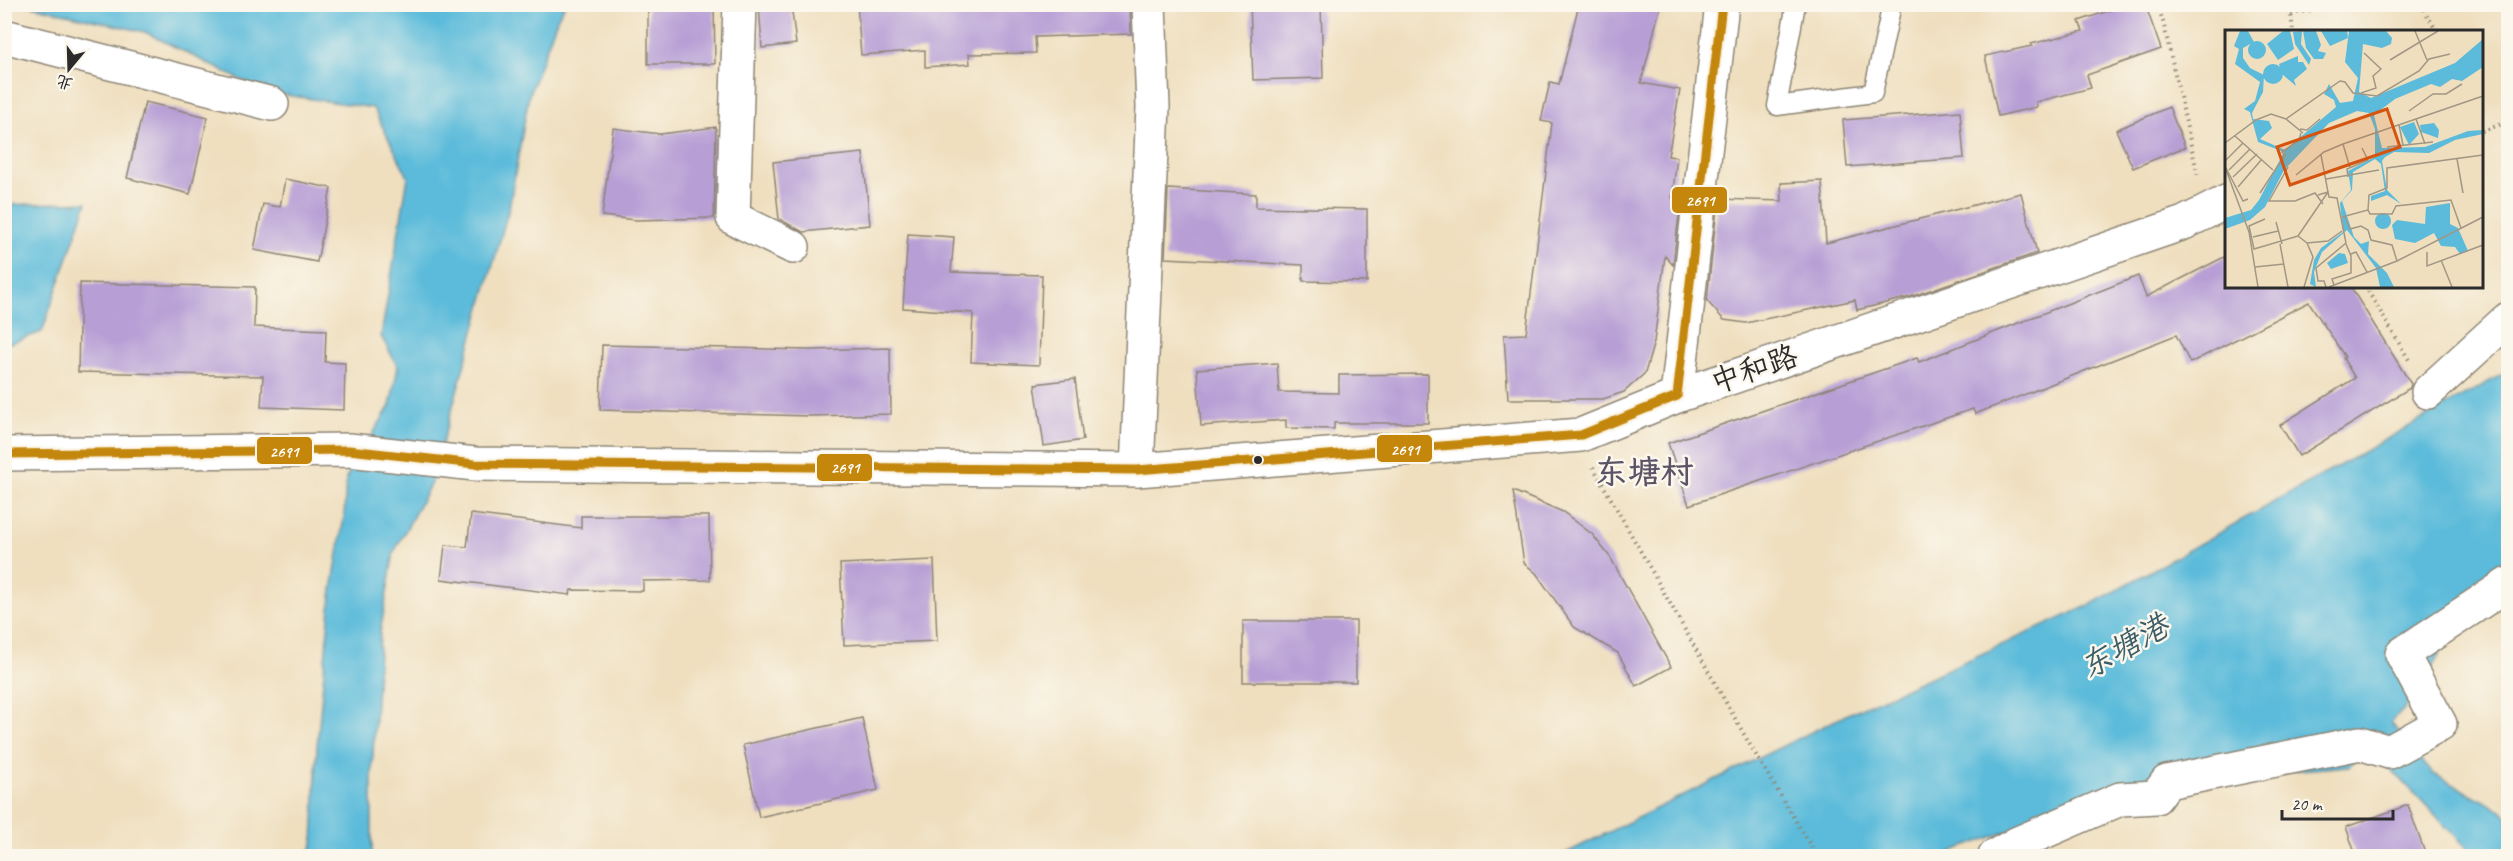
<svg xmlns="http://www.w3.org/2000/svg" width="2513" height="861" font-family="Caveat,'LXGW WenKai TC',sans-serif">
	<style>
		.water { fill: #5cbbda; stroke: #447382; stroke-width: 1.5 }
		.building { fill: #b79fd5 }
		.lines { fill: none; stroke-linecap: round; stroke-linejoin: round }
		.lane-casing { stroke: #8d8575; stroke-width: 21 }
		.street-casing { stroke: #8d8575; stroke-width: 36 }
		.secondary-casing { stroke: #8d8575; stroke-width: 36 }
		.path { stroke: #8d8575; stroke-width: 4; stroke-dasharray: 1.5 4.5; stroke-linecap: butt }
		.lane { stroke: #fff; stroke-width: 18 }
		.street { stroke: #fff; stroke-width: 33 }
		.secondary { stroke: #fff; stroke-width: 33 }
		.bus-1-casing { stroke: #fbf7ec; stroke-width: 14 }
		.bus-1 { stroke: #c4870b; stroke-width: 9 }
		.bus-dot { fill: #2b2b2b; stroke: #fbf7ec; stroke-width: 2 }
		.labels { text-anchor: middle; stroke-width: 5; stroke-linejoin: round; paint-order: stroke }
		.street-label { font-size: 30px; fill: #2b2b2b; stroke: #fbf7ec }
		.water-label { font-size: 32px; font-style: italic; fill: #3c5d68; stroke: #fbf7ec }
		.quarter-label { font-size: 33px; font-weight: bold; fill: #5c5466; stroke: #fbf7ec }
		.inset-road { fill: none; stroke: #a19784; stroke-width: 1.5 }
		.view { fill: #d5540f; fill-opacity: 0.15; stroke: #d5540f; stroke-width: 3 }
		.inset-edge { fill: none; stroke: #2b2b2b; stroke-width: 3 }
		.line-badge { stroke: #fbf7ec; stroke-width: 2 }
		.badge-label { font-size: 16px; text-anchor: middle; font-weight: bold; fill: #fff }
	</style>
	<rect width="100%" height="100%" fill="#fbf7ec"/>
	<filter id="ink" filterUnits="userSpaceOnUse"><feTurbulence type="fractalNoise" baseFrequency=".0167" numOctaves="2"/><feDisplacementMap in="SourceGraphic" scale="12" xChannelSelector="R" yChannelSelector="G"/><feConvolveMatrix kernelMatrix="1 2 1 2 8 2 1 2 1" color-interpolation-filters="sRGB"/></filter>
	<filter id="wash" filterUnits="userSpaceOnUse"><feTurbulence type="fractalNoise" baseFrequency=".008" numOctaves="4" result="noise"/><feDisplacementMap in="SourceGraphic" scale="24" xChannelSelector="R" yChannelSelector="G"/><feGaussianBlur stdDeviation="1.35" result="paint"/><feColorMatrix in="noise" values="0 0 0 0 0 0 0 0 0 0 0 0 0 0 0 0 0 1.4 0 .05"/><feComposite in="paint" operator="in"/></filter>
	<g filter="url(#wash)">
		<rect width="100%" height="100%" fill="#efdfbf"/>
		<g class="water">
			<path d="M27 5H565L558 17 529 95 509 208 431 483 394 552 380 633 372 771V856H307L313 844 317 746 331 596 344 517 346 478 390 406 398 367 381 336 408 177 373 108 265 92 145 32Z"/>
			<path d="M87 202 42 332 5 345V205Z"/>
			<path d="M2508 371V583L2460 618 2416 696 2391 723 2432 773 2503 811 2508 817V856H2475L2369 746 2349 766 2148 782 1958 849 1943 856H1560L1850 713 2090 605Z"/>
		</g>
		<g id="blocks">
			<g class="building">
				<path d="M648 4H714L715 64H648Z"/>
				<path d="M759 4H791L796 44 762 48Z"/>
				<path d="M857 4H1130L1131 34 1035 37 1036 53 969 54 970 64 925 67V50L861 55Z"/>
				<path d="M1250 4H1321L1323 78 1253 80Z"/>
				<path d="M1579 4H1661L1641 83 1680 90 1668 156 1677 157 1672 198H1681L1673 265 1665 256 1654 342 1645 373 1624 392 1603 399H1508L1504 335 1526 334 1552 123 1541 121 1550 82 1559 84Z"/>
				<path d="M2128 4H2145L2161 49 2087 75 2091 88 2036 102 2037 107 1998 116 1985 56 2032 46 2031 44 2083 31 2079 21Z"/>
				<path d="M145 102 208 117 190 194 127 178Z"/>
				<path d="M2169 107 2185 147 2133 168 2116 130Z"/>
				<path d="M1960 111 1964 158 1847 167 1843 120Z"/>
				<path d="M716 127 714 218 636 220 602 216 613 128 660 134Z"/>
				<path d="M863 153 870 225 803 232 779 219 773 162Z"/>
				<path d="M285 179 331 188 317 262 254 250 263 204 280 207Z"/>
				<path d="M1822 181 1826 243 2021 193 2037 253 1910 297 1857 310 1855 300 1746 323 1724 320 1707 301 1718 199 1782 201 1781 183Z"/>
				<path d="M1168 189 1256 194V207L1367 209V282L1303 281V265L1165 258Z"/>
				<path d="M908 234 954 237 951 272 1042 275 1039 365 971 362 973 313 903 308Z"/>
				<path d="M2226 256V286H2350L2411 384 2410 388 2299 456 2280 425 2355 378 2343 358 2345 357 2309 302 2190 363 2176 335 1975 414 1973 409 1689 505 1668 443 1917 358 1919 362 2138 276 2146 297Z"/>
				<path d="M80 283 255 287 254 327 326 330 325 362 345 363 344 410 261 407 263 376 78 372Z"/>
				<path d="M602 345 809 350 890 348 891 414 810 416 600 410Z"/>
				<path d="M1277 363 1279 392 1339 393V375L1428 374V423H1334V429L1286 428V420L1201 426 1197 369Z"/>
				<path d="M1075 379 1083 440 1044 446 1035 384Z"/>
				<path d="M1513 491 1563 512 1592 534 1610 557 1671 667 1636 686 1618 653 1574 627 1536 573 1524 563Z"/>
				<path d="M471 514 581 528V516H709L710 580 643 581V591L571 590 570 595 441 579 445 545 467 547Z"/>
				<path d="M934 560 937 641 844 645 840 564Z"/>
				<rect x="1243" y="621" width="113" height="61"/>
				<path d="M862 718 878 790 759 817 743 745Z"/>
				<path d="M2408 805 2426 856H2356L2346 827Z"/>
			</g>
		</g>
	</g>
	<g filter="url(#ink)">
		<use href="#blocks" fill-opacity="0" stroke="#8d8575" stroke-width="1.5"/>
		<g class="lines">
			<g class="lane-casing">
				<path id="lane" d="M1796 4 1777 106 1873 93 1892 4"/>
			</g>
			<g class="street-casing">
				<g id="street">
					<path d="M740 4 733 218 793 247"/>
					<path d="M4 36 272 104"/>
					<path d="M2428 392 2508 319"/>
					<path d="M1677 396 2184 223 2226 202"/>
					<path d="M1137 470 1153 107 1149 4"/>
					<path d="M1995 856 2016 844 2120 799 2156 797 2167 782 2360 743 2389 752 2440 724 2402 654 2508 584"/>
				</g>
			</g>
			<g class="secondary-casing">
				<path id="secondary" d="M4 454 349 450 475 464 1137 470 1581 435 1677 396 1722 4"/>
			</g>
			<g class="path">
				<path d="M2157 4 2163 21 2198 176"/>
				<path d="M2290 4 2293 32"/>
				<path d="M2421 4 2437 32"/>
				<path d="M2291 14 2342 4"/>
				<path d="M2482 131 2508 122"/>
				<path d="M2365 286 2409 360"/>
				<path d="M1593 467 1750 745 1817 856"/>
			</g>
			<use href="#lane" class="lane"/>
			<use href="#street" class="street"/>
			<use href="#secondary" class="secondary"/>
			<g class="bus-1-casing">
				<g id="bus-1">
					<path d="M1677 396 1722 4"/>
					<path d="M4 454 349 450 475 464 1137 470 1581 435 1677 396"/>
				</g>
			</g>
			<use href="#bus-1" class="bus-1"/>
		</g>
	</g>
	<circle class="bus-dot" cx="1258" cy="460" r="5"/>
	<g class="labels">
		<g class="street-label">
			<text transform="translate(1754 369) rotate(-19)" y="10">中和路</text>
		</g>
		<g class="water-label">
			<text transform="translate(2124 646) rotate(-29)" y="11">东塘港</text>
		</g>
		<g class="quarter-label">
			<text x="1644" y="483">东塘村</text>
		</g>
	</g>
	<g transform="translate(2225 30)">
		<rect width="258" height="258" fill="#efdfbf"/>
		<path d="M15 1H23L29 12 18 18V28L25 38 39 45 38 62 27 83 28 89 44 91 47 98 35 109 60 120 111 77 109 70 99 64 104 54 115 73 128 71 133 48 120 32 124 1H161L167 8 166 14 157 18 138 14 134 62 146 68 230 33 258 9V37L237 51 227 49 215 57 206 54 170 69 149 85 157 118 200 117 243 101 258 100V104L230 110 204 123 169 122 160 127 157 131 162 160 176 174 162 165 146 171V166L160 161 156 134 150 129 128 142 127 160 117 171 129 207 136 214 144 211 143 224 162 243 169 257H155L151 238 122 200 97 222 89 242 91 257 85 254 89 230 96 218 118 202 115 173 126 160 123 141 150 127V99L144 83 132 81 104 93 59 140 40 177 25 190 0 199V188L26 180 34 170 59 122 33 112 25 82 19 79 30 71 35 52 10 34 14 19 9 16ZM58 1H65L69 19 53 30 42 14ZM77 1 76 14 86 29 84 35 70 14 68 2ZM78 1H91L96 15 93 21 101 23 98 29H89L81 18ZM96 1H122L123 8 105 16ZM23 20a9 9 0 1 1 18 0a9 9 0 1 1-18 0ZM73 26V32H78L82 39 69 50 71 56 57 44 54 34ZM38 44a10 10 0 1 1 20 0a10 10 0 1 1-20 0ZM189 92 194 104 184 115 175 97ZM209 93 214 100 213 108 196 102 195 95ZM225 173V194L233 198 243 221 235 224 230 217 216 216 209 203 190 213 170 209 167 195 172 190 200 194 201 177ZM150 191a8 8 0 1 1 16 0a8 8 0 1 1-16 0ZM114 223 120 224 123 233 106 239 102 233Z" fill="#5cbbda"/>
		<path class="inset-road" d="M190 1 202 30M165 30 213 1M136 63 151 58 148 46 156 39 139 23M184 81 208 64H221L237 54M61 89 115 51 120 52 128 63 152 66 194 41 204 29 225 24M191 89 200 114M174 95 178 115M75 99 82 100 95 89M10 106 48 140M0 113 31 90 46 84 61 89 78 103M118 114 125 138M162 117 208 112M232 129 238 163M0 131 18 113M0 137 24 202 33 257M63 137 44 171H70L90 163 98 174M1 138 18 171 23 169M4 140 25 119M71 145 99 122 118 114 258 66M8 147 32 124M123 147 122 139 143 130 137 118M101 149 154 140M13 157 37 129M35 163 60 125 57 122 74 110 76 103M93 165 103 162 104 167 112 168 121 213 91 238 93 251H99L101 257M143 180 145 184H167L171 176 226 170 236 198M117 187 143 180 144 165 162 158V138L258 125M120 187 125 199 136 196 143 200 146 210 167 215 172 231M40 189 24 196 29 219 73 206 103 162 96 125M51 192 57 214M73 206 82 213 88 227 79 257M28 207 53 201M82 213 103 211 117 201M55 214 63 257M202 222V236L258 215M126 224 131 222 142 242M216 230 227 257M30 237 59 234M109 255 107 249 126 243V226L121 214M104 257 172 231 258 187"/>
		<path class="view" d="M162 79 175 117 65 155 52 117Z"/>
		<rect width="258" height="258" class="inset-edge"/>
	</g>
	<g class="line-badge">
		<rect x="1671" y="186" width="57" height="28" rx="6" fill="#c4870b"/>
		<rect x="1376" y="434" width="57" height="29" rx="6" fill="#c4870b"/>
		<rect x="256" y="436" width="57" height="29" rx="6" fill="#c4870b"/>
		<rect x="816" y="453" width="57" height="29" rx="6" fill="#c4870b"/>
	</g>
	<g class="badge-label">
		<text x="1700" y="206">2691</text>
		<text x="1405" y="455">2691</text>
		<text x="284" y="457">2691</text>
		<text x="845" y="473">2691</text>
	</g>
	<rect width="2513" height="861" fill="none" stroke="#fbf7ec" stroke-width="24"/>
	<g transform="translate(69 69) rotate(199)" stroke="#fbf7ec" stroke-width="4.5" paint-order="stroke">
	<path d="M0-4.5L10 22L0 15L-10 22Z" fill="#2b2b2b"/>
	<text y="-9" font-size="16" font-weight="bold" text-anchor="middle" fill="#2b2b2b">北</text>
	</g>
	<path d="M2282 810v9h111v-9" fill="none" stroke="#2b2b2b" stroke-width="3"/>
	<text x="2291" y="810" font-size="18" fill="#2b2b2b" stroke="#fbf7ec" stroke-width="4.5" paint-order="stroke">20 m</text>
</svg>
